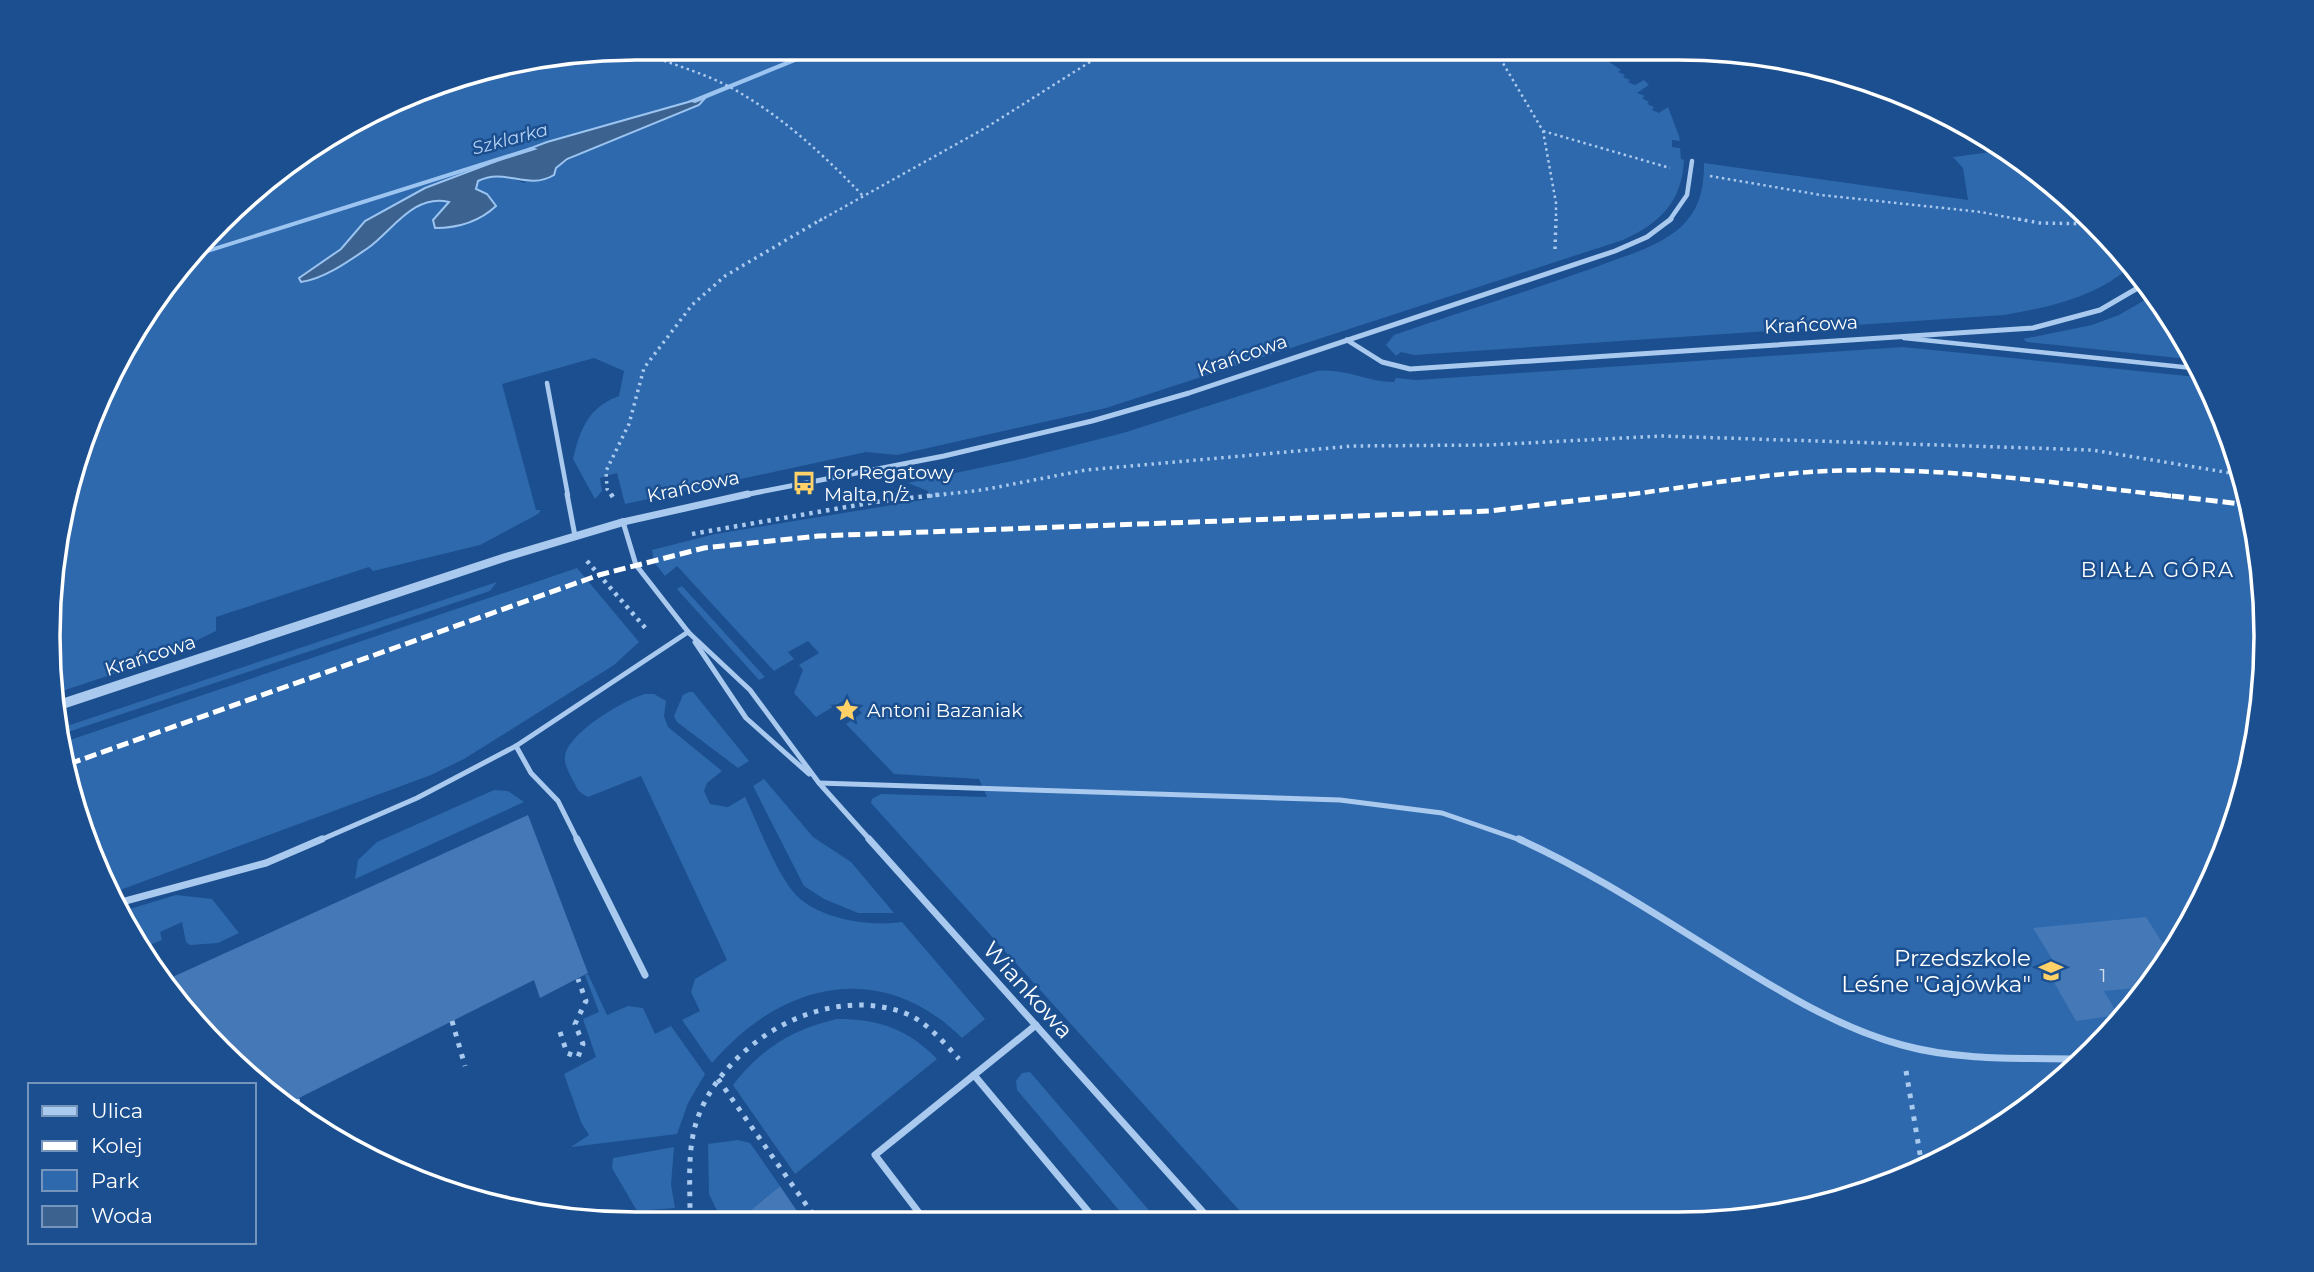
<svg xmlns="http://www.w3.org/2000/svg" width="2314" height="1272" font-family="Montserrat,sans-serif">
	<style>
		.green { fill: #2e69ad; fill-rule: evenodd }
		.water { fill: #3c6290; stroke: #9cc4f0; stroke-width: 2 }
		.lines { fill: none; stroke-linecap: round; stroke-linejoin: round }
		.stream { fill: #9cc4f0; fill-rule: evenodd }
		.building { fill: #4478b7 }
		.path-far3 { stroke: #a9c9ee; stroke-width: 2.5; stroke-dasharray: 2.5 3.5; stroke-linecap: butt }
		.path-far2 { stroke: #a9c9ee; stroke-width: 3.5; stroke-dasharray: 2.5 4.5; stroke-linecap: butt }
		.path-far1 { stroke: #a9c9ee; stroke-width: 4.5; stroke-dasharray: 3.5 5; stroke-linecap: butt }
		.path { stroke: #a9c9ee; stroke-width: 5; stroke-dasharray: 4.5 7; stroke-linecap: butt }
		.service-far2 { stroke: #a9c9ee; stroke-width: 4.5 }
		.service-far1 { stroke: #a9c9ee; stroke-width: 5 }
		.service { stroke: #a9c9ee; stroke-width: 7 }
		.minor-far2 { stroke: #a9c9ee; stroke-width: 4.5 }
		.minor-far1 { stroke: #a9c9ee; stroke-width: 5 }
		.minor { stroke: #a9c9ee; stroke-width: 7 }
		.tertiary { fill: #a9c9ee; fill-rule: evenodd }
		.rail-far1 { stroke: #fff; stroke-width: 4.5; stroke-dasharray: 10 4.5; stroke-linecap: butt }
		.rail { stroke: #fff; stroke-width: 5; stroke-dasharray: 12 5; stroke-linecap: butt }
		.labels { text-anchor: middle; stroke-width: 5; stroke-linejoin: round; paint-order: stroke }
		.far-water-label { font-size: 18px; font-style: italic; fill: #b5d3f5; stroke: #1b4f8f }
		.street-label { font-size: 19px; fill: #fff; stroke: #1b4f8f }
		.poi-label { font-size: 19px; fill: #fff; stroke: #1b4f8f; text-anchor: start }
		.near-number-label { font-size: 19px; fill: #d0dded }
		.neighbourhood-label { font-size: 21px; letter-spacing: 2px; fill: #fff; stroke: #1b4f8f }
		.near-poi-label { font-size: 23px; fill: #fff; stroke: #1b4f8f; text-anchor: end }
		.near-street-label { font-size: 23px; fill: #fff; stroke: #1b4f8f }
		.rim { fill: none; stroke: #fff; stroke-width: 3.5 }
	</style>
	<rect width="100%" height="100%" fill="#1b4f8f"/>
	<g class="green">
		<path d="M636 47 1600 48 1608 54 1605 56 1611 59 1608 61 1621 70 1618 72 1625 75 1623 77 1630 80 1628 82 1635 85 1644 80 1649 85 1637 93 1645 96 1642 98 1649 102 1647 104 1654 107 1652 110 1659 113 1668 107 1679 136 1680 141 1672 140V147L1680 148 1681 159 1684 160C1682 202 1660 223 1623 240L1106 408 897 455 866 452 625 504 617 473 600 478 602 491 595 499 573 459C580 430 588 407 619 396L624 371 594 358 502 384 536 510H541L538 514 480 545 373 571 369 567 216 617V631L159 659 53 694 49 675 67 484 146 309 277 169 446 79ZM671 117 586 151 524 183C506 176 496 172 478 181L476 189 433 220 449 202C413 193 393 230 368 248 350 261 324 279 301 282L299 278 425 188 547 142 600 128Z"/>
		<path d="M2006 150 2066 193 2133 264C2098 297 2050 307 2004 315L1414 355 1401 352 1396 356 1386 345 1394 335C1461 312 1529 291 1596 267 1624 256 1659 247 1682 226 1700 208 1704 188 1704 163L1968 200 1963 168 1953 157Z"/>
		<path d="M2155 294 2197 360 2027 342 2023 339 2092 325 2119 315Z"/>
		<path d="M1903 347 2207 378 2247 483 2265 597 2262 712 2236 825 2188 930 2120 1024 2005 1126 1868 1193 1754 1220 1249 1221 871 803 872 799 881 794 987 797 979 779 894 774 846 724 862 713 848 698 816 717 794 693 803 670 799 665 819 653 808 641 788 652 794 659 774 671 677 566 665 576 654 562 652 550 715 534 929 499 928 491 908 483 1021 459 1123 433 1317 371C1345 368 1367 382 1394 382L1396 378 1417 380Z"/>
		<path d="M577 568 639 642 614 665 464 759 431 775 112 893 92 862 64 742Z"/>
		<path d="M497 582 490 591 62 734 61 728Z"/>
		<path d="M682 586 765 677 759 680 677 589Z"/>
		<path d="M689 692H693L749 761 738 768 677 722 674 716 683 695Z"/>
		<path d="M645 694H654L666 701 664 716 668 727 722 771 707 783 704 791 710 804 728 807 745 797C759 826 775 871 795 894 818 919 870 927 902 922L985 1019 962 1038C881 958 781 982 712 1063L682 1020 700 1011 691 992 695 979 727 960 641 776 588 797C578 793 576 786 571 777 568 770 564 764 565 756 569 732 624 700 645 694Z"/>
		<path d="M764 779 813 837 851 862 894 913H858L824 899 804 886 753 786Z"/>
		<path d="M494 790 508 791 524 802 355 879 358 860 377 842Z"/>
		<path d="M176 895 212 899 239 933 218 943 190 945 186 942 182 922 160 932 162 940 145 947 123 911Z"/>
		<path d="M588 974 607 1015 628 1006 643 1008 655 1034 671 1026 705 1074 688 1103 677 1134 571 1147 589 1135 581 1122 564 1074 596 1057 583 1019 599 1012 585 975Z"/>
		<path d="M837 1019C879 1019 908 1029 937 1059L795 1174 733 1085C761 1049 792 1029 837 1019Z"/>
		<path d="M1030 1072 1159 1222H1129L1017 1090 1016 1081 1022 1073Z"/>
		<path d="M738 1140 750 1143 780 1186 735 1223H723L709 1194 708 1144Z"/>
		<path d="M674 1147 671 1185 675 1208 637 1211 612 1168 613 1158Z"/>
	</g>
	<path class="water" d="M706 97 699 105 567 159 556 168 554 175C527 191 505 167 478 181L476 189 487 194 496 206C479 222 458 228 435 228L433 220 449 202C414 193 392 231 368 248 349 261 324 279 301 282L299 278 341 249 365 221 425 188 547 142Z"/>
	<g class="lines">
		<g class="stream">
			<path d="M821 47H832L695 103 688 101Z"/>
			<path d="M531 147 538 149 195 257 201 251Z"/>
		</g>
	</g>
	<g class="building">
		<path d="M528 815 588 973 540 998 534 980 289 1103 194 1024 166 980Z"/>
		<path d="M2146 917 2170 955 2147 987 2104 991 2118 1015 2076 1021 2043 963 2054 962 2033 928Z"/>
		<path d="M780 1186 805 1223H735Z"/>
	</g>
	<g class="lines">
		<g class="path-far3">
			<path d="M638 47 645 54C672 64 700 72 726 85 779 113 823 154 864 197"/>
			<path d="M1494 48 1543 131 1556 203V221"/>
			<path d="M1499 54 1566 48"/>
			<path d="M661 59 685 47"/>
			<path d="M1543 131 1670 168"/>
			<path d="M1710 176 1821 195 1981 212 2027 221"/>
			<path d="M819 221 987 127 1112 48"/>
		</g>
		<g class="path-far2">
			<path d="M2018 219 2040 223 2095 224"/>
			<path d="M1555 249 1556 219"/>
			<path d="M2229 473 2235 454"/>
			<path d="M612 496 607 489 606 471 629 424 644 368 692 305 725 276 822 219"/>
			<path d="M930 496 982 490 1086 470 1353 446 1488 445 1662 436 2092 450 2243 475"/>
		</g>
		<g class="path-far1">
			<path d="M611 494 614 499"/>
			<path d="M692 534 875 502 945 494"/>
			<path d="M587 561 648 631"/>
		</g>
		<g class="path">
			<path d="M452 1021 465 1066"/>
			<path d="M560 1032 567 1053 578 1057 583 1044 575 1024 586 1001 578 979"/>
			<path d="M1906 1071 1922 1166"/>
			<path d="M718 1079 819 1223"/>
			<path d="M297 1099 299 1111"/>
			<path d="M675 1223 690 1212C690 1181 687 1147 698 1117 727 1040 827 982 907 1014 928 1023 944 1043 959 1059"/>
		</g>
		<g class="service-far2">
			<path d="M1904 338 2202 369"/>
			<path d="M547 383 568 496"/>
		</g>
		<g class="service-far1">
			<path d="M567 494 575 536"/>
			<path d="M623 522 636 565 689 633"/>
			<path d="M688 632 750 690 819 783 871 841"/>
			<path d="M695 642 746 718 809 774"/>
			<path d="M516 746 531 773 558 801 578 841"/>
			<path d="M819 783 1340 800 1442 813 1523 841"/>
			<path d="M318 841 417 798 516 746 688 632"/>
		</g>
		<g class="service">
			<path d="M577 839 645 975"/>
			<path d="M869 839 1212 1222"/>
			<path d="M1519 839C1592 872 1658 916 1726 958 1781 992 1839 1028 1902 1045 1959 1061 2022 1058 2081 1059"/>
			<path d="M118 903 266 863 322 839"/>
			<path d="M974 1075 1097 1222"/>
			<path d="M926 1222 875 1155 1036 1025"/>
		</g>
		<path class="minor-far2" d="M1669 221 1687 195 1692 161"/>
		<g class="minor-far1">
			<path d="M1347 340 1382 362 1410 369 2033 328 2100 310 2148 282"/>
			<path d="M739 496 944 456 1092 421 1189 393 1615 251 1647 237 1671 219"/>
		</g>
		<path class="minor" d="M623 522 748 494"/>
		<path class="tertiary" d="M623 518 629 522 627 525 510 560 57 711 55 701 502 554Z"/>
		<path class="rail-far1" d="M1616 496C1686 488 1757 474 1827 471 1942 466 2056 483 2171 496"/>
		<g class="rail">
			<path d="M2155 494 2250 505"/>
			<path d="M69 764 599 575 704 548 818 536 1489 511 1631 494"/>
		</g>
	</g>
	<defs>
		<g id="bus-bare" transform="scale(1.89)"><path d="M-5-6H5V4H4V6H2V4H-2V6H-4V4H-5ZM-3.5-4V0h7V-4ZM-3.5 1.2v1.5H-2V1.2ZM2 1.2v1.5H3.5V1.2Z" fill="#ffd166" stroke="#1b4f8f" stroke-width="2.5" paint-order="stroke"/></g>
		<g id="sight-bare" transform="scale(1.89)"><path d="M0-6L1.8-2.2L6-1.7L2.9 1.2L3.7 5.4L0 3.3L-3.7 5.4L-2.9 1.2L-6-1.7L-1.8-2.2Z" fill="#ffd166" stroke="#1b4f8f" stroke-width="2.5" paint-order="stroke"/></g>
		<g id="school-bare" transform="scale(1.89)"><path d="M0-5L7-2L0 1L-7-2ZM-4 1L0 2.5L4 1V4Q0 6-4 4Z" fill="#ffd166" stroke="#1b4f8f" stroke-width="2.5" paint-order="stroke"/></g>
	</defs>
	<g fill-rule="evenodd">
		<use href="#bus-bare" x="804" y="483"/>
		<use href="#sight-bare" x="847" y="710"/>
		<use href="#school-bare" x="2051" y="971"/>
	</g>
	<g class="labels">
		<g class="far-water-label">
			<text transform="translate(510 139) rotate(-15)" y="6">Szklarka</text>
		</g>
		<g class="street-label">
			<text transform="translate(1811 324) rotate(-3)" y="7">Krańcowa</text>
			<text transform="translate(1242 355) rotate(-19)" y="7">Krańcowa</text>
			<text transform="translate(693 486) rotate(-12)" y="7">Krańcowa</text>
			<text transform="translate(150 655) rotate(-18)" y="7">Krańcowa</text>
		</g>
		<g class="poi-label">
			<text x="824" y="479">Tor Regatowy<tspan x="824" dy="22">Malta n/ż</tspan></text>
			<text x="867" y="717">Antoni Bazaniak</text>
		</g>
		<g class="near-number-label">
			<text x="2103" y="982">1</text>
		</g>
		<g class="neighbourhood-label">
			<text x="2158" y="577">BIAŁA GÓRA</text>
		</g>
		<g class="near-poi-label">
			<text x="2031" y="966">Przedszkole<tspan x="2031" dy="26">Leśne "Gajówka"</tspan></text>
		</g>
		<g class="near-street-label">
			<text transform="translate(1028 990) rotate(48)" y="8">Wiankowa</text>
		</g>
	</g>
	<path d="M0 0H2314V1272H0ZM636 60H1678A576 576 0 0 1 2254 636V636A576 576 0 0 1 1678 1212H636A576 576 0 0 1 60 636V636A576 576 0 0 1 636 60Z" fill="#1b4f8f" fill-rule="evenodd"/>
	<path class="rim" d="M636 60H1678A576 576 0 0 1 2254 636V636A576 576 0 0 1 1678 1212H636A576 576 0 0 1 60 636V636A576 576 0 0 1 636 60Z"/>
	<rect x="28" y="1083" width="228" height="161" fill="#1b4f8f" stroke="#7695bc" stroke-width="2"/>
	<rect x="42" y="1106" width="35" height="10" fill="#a9c9ee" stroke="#7695bc" stroke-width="2"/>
	<text x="91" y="1118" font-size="21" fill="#ffffff">Ulica</text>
	<rect x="42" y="1141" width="35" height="10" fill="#ffffff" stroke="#7695bc" stroke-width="2"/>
	<text x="91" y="1153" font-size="21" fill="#ffffff">Kolej</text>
	<rect x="42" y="1170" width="35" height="21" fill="#2e69ad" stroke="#7695bc" stroke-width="2"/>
	<text x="91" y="1188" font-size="21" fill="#ffffff">Park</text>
	<rect x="42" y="1206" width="35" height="21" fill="#3c6290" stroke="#7695bc" stroke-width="2"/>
	<text x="91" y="1223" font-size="21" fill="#ffffff">Woda</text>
</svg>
